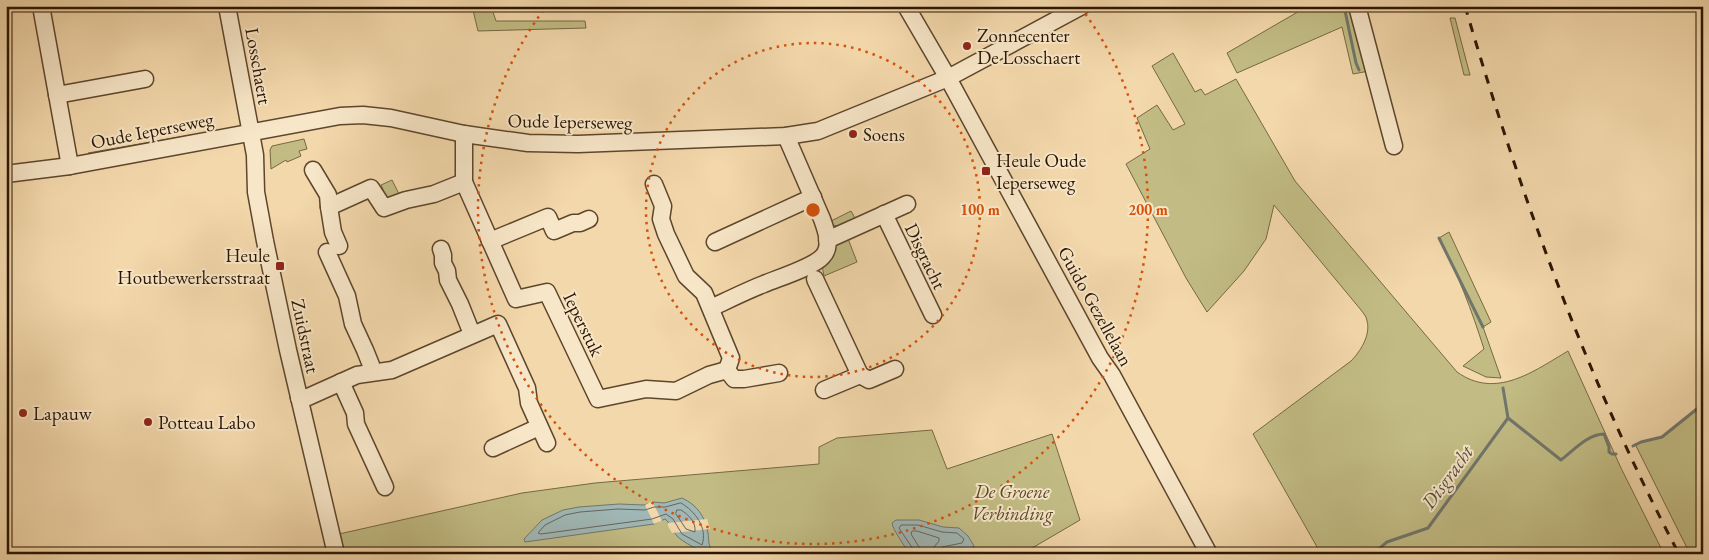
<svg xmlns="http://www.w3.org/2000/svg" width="1709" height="560" font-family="'EB Garamond',serif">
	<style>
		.green { fill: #c2bc84; stroke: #766843 }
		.water { fill: #a0b7b5; stroke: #71766d }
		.pier { fill: #f3d8ab }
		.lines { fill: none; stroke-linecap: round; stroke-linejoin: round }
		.shore { stroke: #66665c; stroke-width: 1 }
		.stream { stroke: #71766d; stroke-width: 3 }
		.minor-casing { stroke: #5d462c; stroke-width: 19 }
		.minor { stroke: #f7e6c8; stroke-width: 16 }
		.rail { stroke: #2b1502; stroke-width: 3; stroke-dasharray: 9 9; stroke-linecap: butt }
		.ring { fill: none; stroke: #d5520b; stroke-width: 2.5; stroke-dasharray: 2.5 5 }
		.poi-dot { fill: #8f2418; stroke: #f7e6c8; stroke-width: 2 }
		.labels { text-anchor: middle; stroke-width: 4; stroke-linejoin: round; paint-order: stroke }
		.poi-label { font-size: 19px; fill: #2b1502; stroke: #f7e6c8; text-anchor: start }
		.street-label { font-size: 19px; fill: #2b1502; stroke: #f7e6c8 }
		.park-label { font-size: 19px; font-style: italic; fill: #584729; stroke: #f7e6c8 }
		.water-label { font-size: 20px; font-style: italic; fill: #544e41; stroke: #f7e6c8 }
		.centre { fill: #d5520b; stroke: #f7e6c8; stroke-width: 2.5 }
		.ring-label { font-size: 15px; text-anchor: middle; font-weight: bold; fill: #d5520b; stroke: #f7e6c8; stroke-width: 4; stroke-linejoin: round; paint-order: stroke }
	</style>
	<rect width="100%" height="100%" fill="#f3d8ab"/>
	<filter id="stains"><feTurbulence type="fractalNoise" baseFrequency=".004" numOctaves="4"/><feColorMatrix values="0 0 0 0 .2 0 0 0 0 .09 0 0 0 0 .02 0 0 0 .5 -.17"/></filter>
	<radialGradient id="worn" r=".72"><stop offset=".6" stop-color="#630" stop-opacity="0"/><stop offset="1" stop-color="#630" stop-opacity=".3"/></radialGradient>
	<g class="green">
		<path d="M472 6H491L496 21H585L586 28 478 31Z"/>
		<path d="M1308 6H1355L1369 71 1353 74 1342 27 1237 73 1227 53Z"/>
		<path d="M1450 18H1455L1470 75H1464Z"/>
		<path d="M1173 53 1195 92 1201 89 1205 95 1236 79 1295 181 1457 372C1496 400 1534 371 1568 351L1621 468 1664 554H1321L1253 434 1351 361C1360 352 1371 335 1367 321 1367 317 1363 313 1361 310L1274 205 1266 239 1244 271 1207 312 1186 278 1126 164 1150 149 1137 118 1157 105 1173 130 1185 124 1152 66Z"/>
		<path d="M191 135 89 154 88 153Z"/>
		<path d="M304 139 307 149 299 151 301 156 287 162 286 160 271 169 270 150 272 146Z"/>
		<path d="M392 180 400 196 387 199 381 185Z"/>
		<path d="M851 211 856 220 841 227 833 225 831 221Z"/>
		<path d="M1449 232 1491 322 1483 327 1501 378 1486 377 1463 366 1484 349C1472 311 1458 274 1439 238Z"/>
		<path d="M847 236 857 262 824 276 822 265 835 243Z"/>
		<path d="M1703 404V554H1690L1635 444 1662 437Z"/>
		<path d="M932 430 947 469 1052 434 1080 520 1022 554H344L339 534 522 493 595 483 819 464V447L837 438Z"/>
	</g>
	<g class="water">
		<path d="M682 498C697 505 705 516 708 533 709 539 708 543 711 549L713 550 709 554C703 553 681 541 677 536 672 530 671 524 665 519L654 524 525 542 524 539 542 520 563 510 579 507 619 504 644 505 653 502 664 503Z"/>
		<path d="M896 520H919L943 527 959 528 968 536 974 546 972 551C960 543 948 553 936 554 927 554 919 554 910 554 905 547 893 530 892 523Z"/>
	</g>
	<g class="pier">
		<path d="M652 501 662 521 654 524 645 505Z"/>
		<path d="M707 519 710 529 672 533 668 526V523Z"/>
	</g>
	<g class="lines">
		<g class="shore">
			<path d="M681 503C695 511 708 528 702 545L682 534 673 519 666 514 652 519 541 534 538 533 545 525 565 515 580 512 618 509 645 510 654 507H665Z"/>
			<path d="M677 510H681C689 515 696 522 695 532L686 529 676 514Z"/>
			<path d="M914 554 913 549 899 528 901 525H918L942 532 957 533 964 539 962 543 942 547 939 554"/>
			<path d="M920 554 919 547 911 534 912 531H917L939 538V541L934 547 933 554"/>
		</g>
		<g class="stream">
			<path d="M1344 6 1356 63 1359 70"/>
			<path d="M1439 238 1483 327"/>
			<path d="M1508 418 1561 460C1573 451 1588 434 1604 434L1609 447V452L1612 454H1616"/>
			<path d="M1633 446 1641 442 1662 437 1703 404"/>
			<path d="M1373 554 1387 542 1428 528 1508 418 1503 388"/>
		</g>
		<g class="minor-casing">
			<g id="minor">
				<path d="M41 6 70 166"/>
				<path d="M227 6 255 155 256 192 265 241 288 350 336 554"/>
				<path d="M906 6 948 78 1100 358 1112 375 1209 554"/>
				<path d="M1357 6 1394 146"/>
				<path d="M57 95 145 79"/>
				<path d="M464 134V182L516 299 547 292 598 399 646 389 676 391 709 375 727 370"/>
				<path d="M313 170 328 195 329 207"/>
				<path d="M6 174 70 166 340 116 363 115 391 118 464 134 528 143 578 144 786 136 818 131 948 78 1082 6"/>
				<path d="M654 184 663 206 661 219 666 234 686 276 704 293 731 358 727 370"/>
				<path d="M884 214 933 315"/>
				<path d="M827 240 907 204"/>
				<path d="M490 241 548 217 554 231 573 223H580L589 219"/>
				<path d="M715 242 813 197"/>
				<path d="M339 246 333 232 329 207 371 188 384 208 406 200 434 194 464 182"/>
				<path d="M441 249 443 255V263L447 271 448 280 460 304 472 334"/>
				<path d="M327 252 347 296 353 324 365 350 371 365 372 372"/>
				<path d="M815 279 860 375"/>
				<path d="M711 308C728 300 746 291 764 284 778 278 814 267 823 256 832 246 826 230 822 219L786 136"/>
				<path d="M727 370 734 379H744L779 373"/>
				<path d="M341 382 355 413 356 424 385 487"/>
				<path d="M824 390 860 375 869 380 895 369"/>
				<path d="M299 398 308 397 357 375 392 370 498 324 527 388 529 403 547 443"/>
				<path d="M493 448 539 427"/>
			</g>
		</g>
		<use href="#minor" class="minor"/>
		<path class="rail" d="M1465 6C1520 194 1587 380 1679 554"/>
	</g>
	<g class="ring">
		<circle cx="813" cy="210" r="167"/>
		<path d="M1081 8A335 335 0 1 1 545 8"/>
	</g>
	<g class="poi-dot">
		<circle cx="967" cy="46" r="5"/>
		<circle cx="853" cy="134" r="5"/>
		<rect x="981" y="166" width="10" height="10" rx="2.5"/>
		<rect x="275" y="261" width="10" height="10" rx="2.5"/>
		<circle cx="23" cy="413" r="5"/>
		<circle cx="148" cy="422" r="5"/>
	</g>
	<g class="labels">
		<g class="poi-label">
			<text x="977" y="42">Zonnecenter<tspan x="977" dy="22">De Losschaert</tspan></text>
			<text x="863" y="141">Soens</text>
			<text x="996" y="167">Heule Oude<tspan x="996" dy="22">Ieperseweg</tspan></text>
			<text x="270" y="262" text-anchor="end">Heule<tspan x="270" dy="22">Houtbewerkersstraat</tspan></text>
			<text x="33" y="420">Lapauw</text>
			<text x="158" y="429">Potteau Labo</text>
		</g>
		<g class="street-label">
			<text transform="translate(259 66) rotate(80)" y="7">Losschaert</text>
			<text transform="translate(570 121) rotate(1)" y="7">Oude Ieperseweg</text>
			<text transform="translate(152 130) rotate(-11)" y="7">Oude Ieperseweg</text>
			<text transform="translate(926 256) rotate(64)" y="7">Disgracht</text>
			<text transform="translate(1096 306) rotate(61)" y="7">Guido Gezellelaan</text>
			<text transform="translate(584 324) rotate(64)" y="7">Ieperstuk</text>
			<text transform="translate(306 336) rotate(78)" y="7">Zuidstraat</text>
		</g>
		<g class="park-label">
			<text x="1012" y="498">De Groene<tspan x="1012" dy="22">Verbinding</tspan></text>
		</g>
		<g class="water-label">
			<text transform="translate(1447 477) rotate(-54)" y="7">Disgracht</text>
		</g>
	</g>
	<circle cx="813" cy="210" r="8" class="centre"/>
	<g class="ring-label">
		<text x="980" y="215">100 m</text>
		<text x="1148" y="215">200 m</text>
	</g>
	<rect width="1709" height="560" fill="none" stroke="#f3d8ab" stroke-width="25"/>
	<rect x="8" y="8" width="1694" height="545" fill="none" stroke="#2b1502" stroke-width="2.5"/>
	<rect x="12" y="12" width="1684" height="535" fill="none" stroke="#2b1502"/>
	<rect width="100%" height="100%" filter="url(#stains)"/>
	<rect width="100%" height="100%" fill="url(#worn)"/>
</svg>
